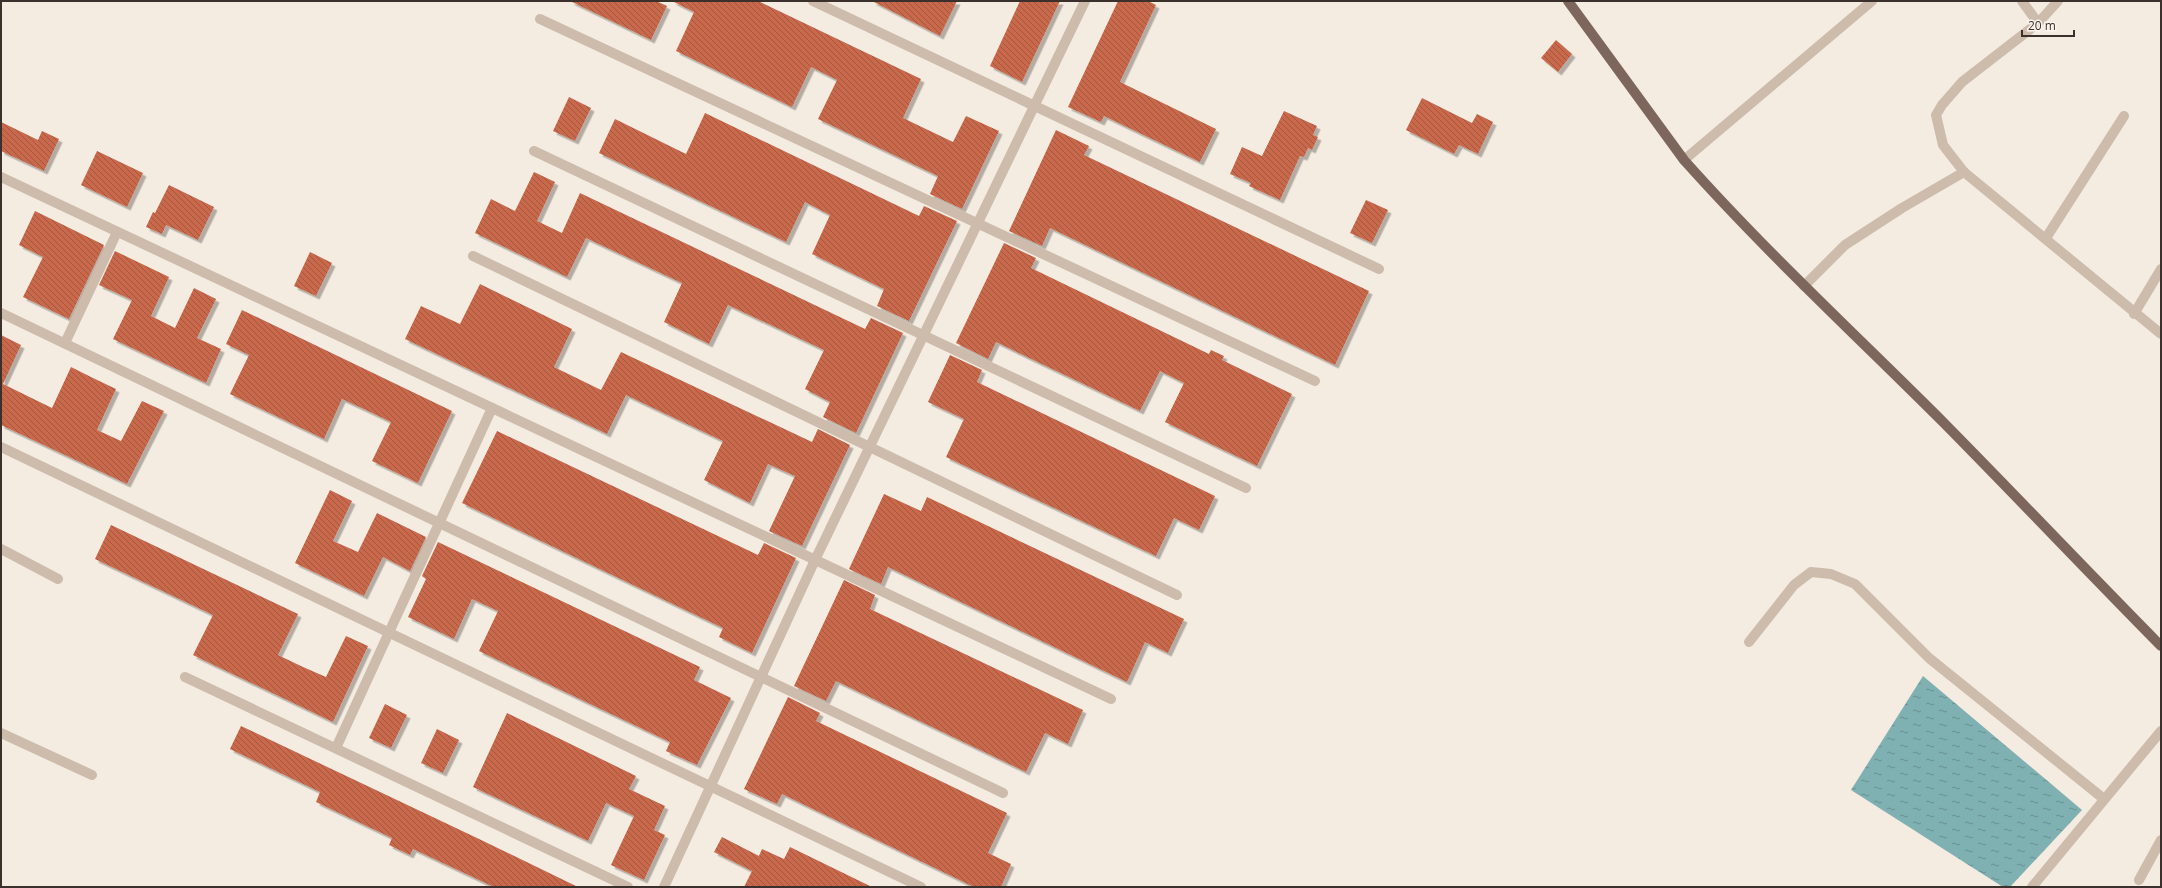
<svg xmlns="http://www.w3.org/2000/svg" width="2162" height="888" font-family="'Open Sans',sans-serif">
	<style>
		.water { fill: url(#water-ripples) }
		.building { fill: url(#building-back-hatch); filter: url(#shadow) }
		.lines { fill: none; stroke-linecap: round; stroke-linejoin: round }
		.minor { stroke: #cdbbac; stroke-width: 10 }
		.major { stroke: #7d675c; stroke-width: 10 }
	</style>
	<defs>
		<pattern id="water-ripples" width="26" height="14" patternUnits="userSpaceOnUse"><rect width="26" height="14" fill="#7fb0b2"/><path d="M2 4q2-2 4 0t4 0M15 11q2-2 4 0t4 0" fill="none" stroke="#699091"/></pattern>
		<pattern id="building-back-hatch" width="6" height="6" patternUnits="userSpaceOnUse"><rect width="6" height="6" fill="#c8694b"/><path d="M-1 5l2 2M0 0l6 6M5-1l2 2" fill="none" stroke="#a4573f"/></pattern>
		<filter id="shadow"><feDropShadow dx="3.5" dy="3.5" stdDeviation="0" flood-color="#0004"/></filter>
	</defs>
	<rect width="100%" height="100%" fill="#f4ebe1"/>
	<path class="water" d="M1923 676 2082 810 2010 887H2003L1851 790Z"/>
	<g class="building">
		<path d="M570 1H656L667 6 651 40Z"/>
		<path d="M672 1H758L921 79 903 118 953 142 966 116 999 131 962 209 930 194 938 176 818 119 837 80 811 67 792 107 676 51 694 12Z"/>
		<path d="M872 1H957L940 36Z"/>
		<path d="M1020 1H1060L1022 82 990 66Z"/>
		<path d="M1118 1H1148L1156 5 1120 82 1216 129 1200 162 1104 116 1101 122 1068 107Z"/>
		<path d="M1556 40 1572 54 1558 72 1541 58Z"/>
		<path d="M569 97 591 108 575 141 553 131Z"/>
		<path d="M1422 98 1472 123 1477 114 1493 122 1478 154 1459 145 1454 154 1406 130Z"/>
		<path d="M1284 111 1317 126 1313 135 1318 137 1312 150 1308 148 1304 157 1300 156 1280 200 1249 186 1251 183 1230 174 1242 147 1262 156Z"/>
		<path d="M705 113 919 216 924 206 957 221 909 321 877 306 884 289 812 254 830 215 805 202 786 242 599 153 615 119 686 154Z"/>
		<path d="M1 122 38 140 42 131 59 139 44 171 1 151Z"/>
		<path d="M1056 130 1089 146 1084 155 1369 291 1335 365 1050 228 1042 246 1009 231Z"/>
		<path d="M97 151 143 173 127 207 81 185Z"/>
		<path d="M534 172 555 182 537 221 562 233 580 193 865 329 871 318 903 333 856 433 823 417 830 402 805 389 824 350 728 305 709 344 664 322 682 283 586 238 567 277 475 233 491 199 515 211Z"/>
		<path d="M169 185 214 207 198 240 166 225 162 234 146 227 153 212 155 213Z"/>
		<path d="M1366 200 1388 210 1372 243 1350 233Z"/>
		<path d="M35 211 104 245 69 319 23 297 43 257 19 245Z"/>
		<path d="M1004 243 1036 258 1031 268 1209 354 1211 350 1224 356 1222 360 1292 394 1257 466 1165 422 1184 383 1160 371 1140 411 996 342 988 359 956 343Z"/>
		<path d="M115 251 169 277 151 316 175 328 194 288 216 299 197 338 221 349 206 383 113 339 132 300 99 285Z"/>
		<path d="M310 252 332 263 316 296 294 286Z"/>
		<path d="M480 284 572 329 554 367 601 390 621 352 812 442 818 429 850 445 802 546 769 531 795 476 768 464 750 503 704 480 723 441 651 407 626 395 607 434 405 339 421 306 460 324Z"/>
		<path d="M242 310 452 411 418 483 372 461 391 422 366 410 342 399 324 439 230 394 249 355 226 344Z"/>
		<path d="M1 335 21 345 3 384 52 408 71 367 93 378 116 389 97 430 121 441 142 401 164 411 127 484 1 425Z"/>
		<path d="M950 355 982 370 977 382 1215 496 1199 530 1174 518 1156 556 946 457 964 419 928 402Z"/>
		<path d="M497 431 758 555 764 543 796 558 752 653 719 637 723 628 462 503Z"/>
		<path d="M330 490 352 501 333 541 358 552 377 513 426 537 410 571 383 557 364 596 295 563Z"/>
		<path d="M884 494 921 511 927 497 1184 619 1168 653 1145 642 1127 682 888 567 881 584 849 569Z"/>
		<path d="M111 525 298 614 278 655 303 667 326 677 346 636 368 646 333 722 193 655 213 615 95 559Z"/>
		<path d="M438 542 700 667 694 680 731 698 697 765 666 751 670 742 479 651 498 611 472 599 454 639 408 617 426 579 422 576Z"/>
		<path d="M844 580 875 595 870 609 1083 710 1068 744 1045 733 1026 772 836 681 826 701 794 686Z"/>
		<path d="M788 697 820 713 816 721 1007 813 988 853 1011 864 1001 887H974L782 794 777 804 744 789Z"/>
		<path d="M385 704 407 715 391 748 369 738Z"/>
		<path d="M507 713 636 776 629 789 665 806 654 830 665 835 644 880 611 865 634 816 606 803 588 841 473 787Z"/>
		<path d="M241 726 477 838 578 887H494L413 849 410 855 389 845 392 838 316 802 320 792 230 749Z"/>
		<path d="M437 729 459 740 443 773 421 763Z"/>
		<path d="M722 837 759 856 762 849 784 859 790 847 872 887H744L752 871 714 852Z"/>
	</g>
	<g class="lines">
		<g class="minor">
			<path d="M813 1 1379 269"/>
			<path d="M2022 1 2038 23"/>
			<path d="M540 19 1315 381"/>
			<path d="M534 151 1246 488"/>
			<path d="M1684 160 1872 1"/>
			<path d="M1964 172 2161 334"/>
			<path d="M1 177 1111 699"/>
			<path d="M2046 238 2124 116"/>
			<path d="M473 256 1177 595"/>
			<path d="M1804 286 1845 245 1902 208 1964 172 1943 145 1936 115 1942 105 1962 82 2038 23 2058 1"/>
			<path d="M1 313 1003 793"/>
			<path d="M2134 314 2161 269"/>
			<path d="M65 343 117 232"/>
			<path d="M1 447 921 887"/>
			<path d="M1 549 58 579"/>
			<path d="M1749 642 1794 585 1811 572 1831 574 1855 584 1929 658 2104 799"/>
			<path d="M185 677 628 887"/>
			<path d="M1 733 92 775"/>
			<path d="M336 748 492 408"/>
			<path d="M2139 880 2161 840"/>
			<path d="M664 887 815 560 1085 1"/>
			<path d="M2032 887 2161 731"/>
		</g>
		<path class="major" d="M1568 1 1684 160C1766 252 1857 336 1944 423 2017 497 2088 572 2161 646"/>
	</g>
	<rect width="2162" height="888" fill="none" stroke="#3b302b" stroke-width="4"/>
	<path d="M2022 30v6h52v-6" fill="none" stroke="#3b302b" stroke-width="2"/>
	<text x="2028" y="30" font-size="12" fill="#3b302b" stroke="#fbf5ee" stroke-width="3" paint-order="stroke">20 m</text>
</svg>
